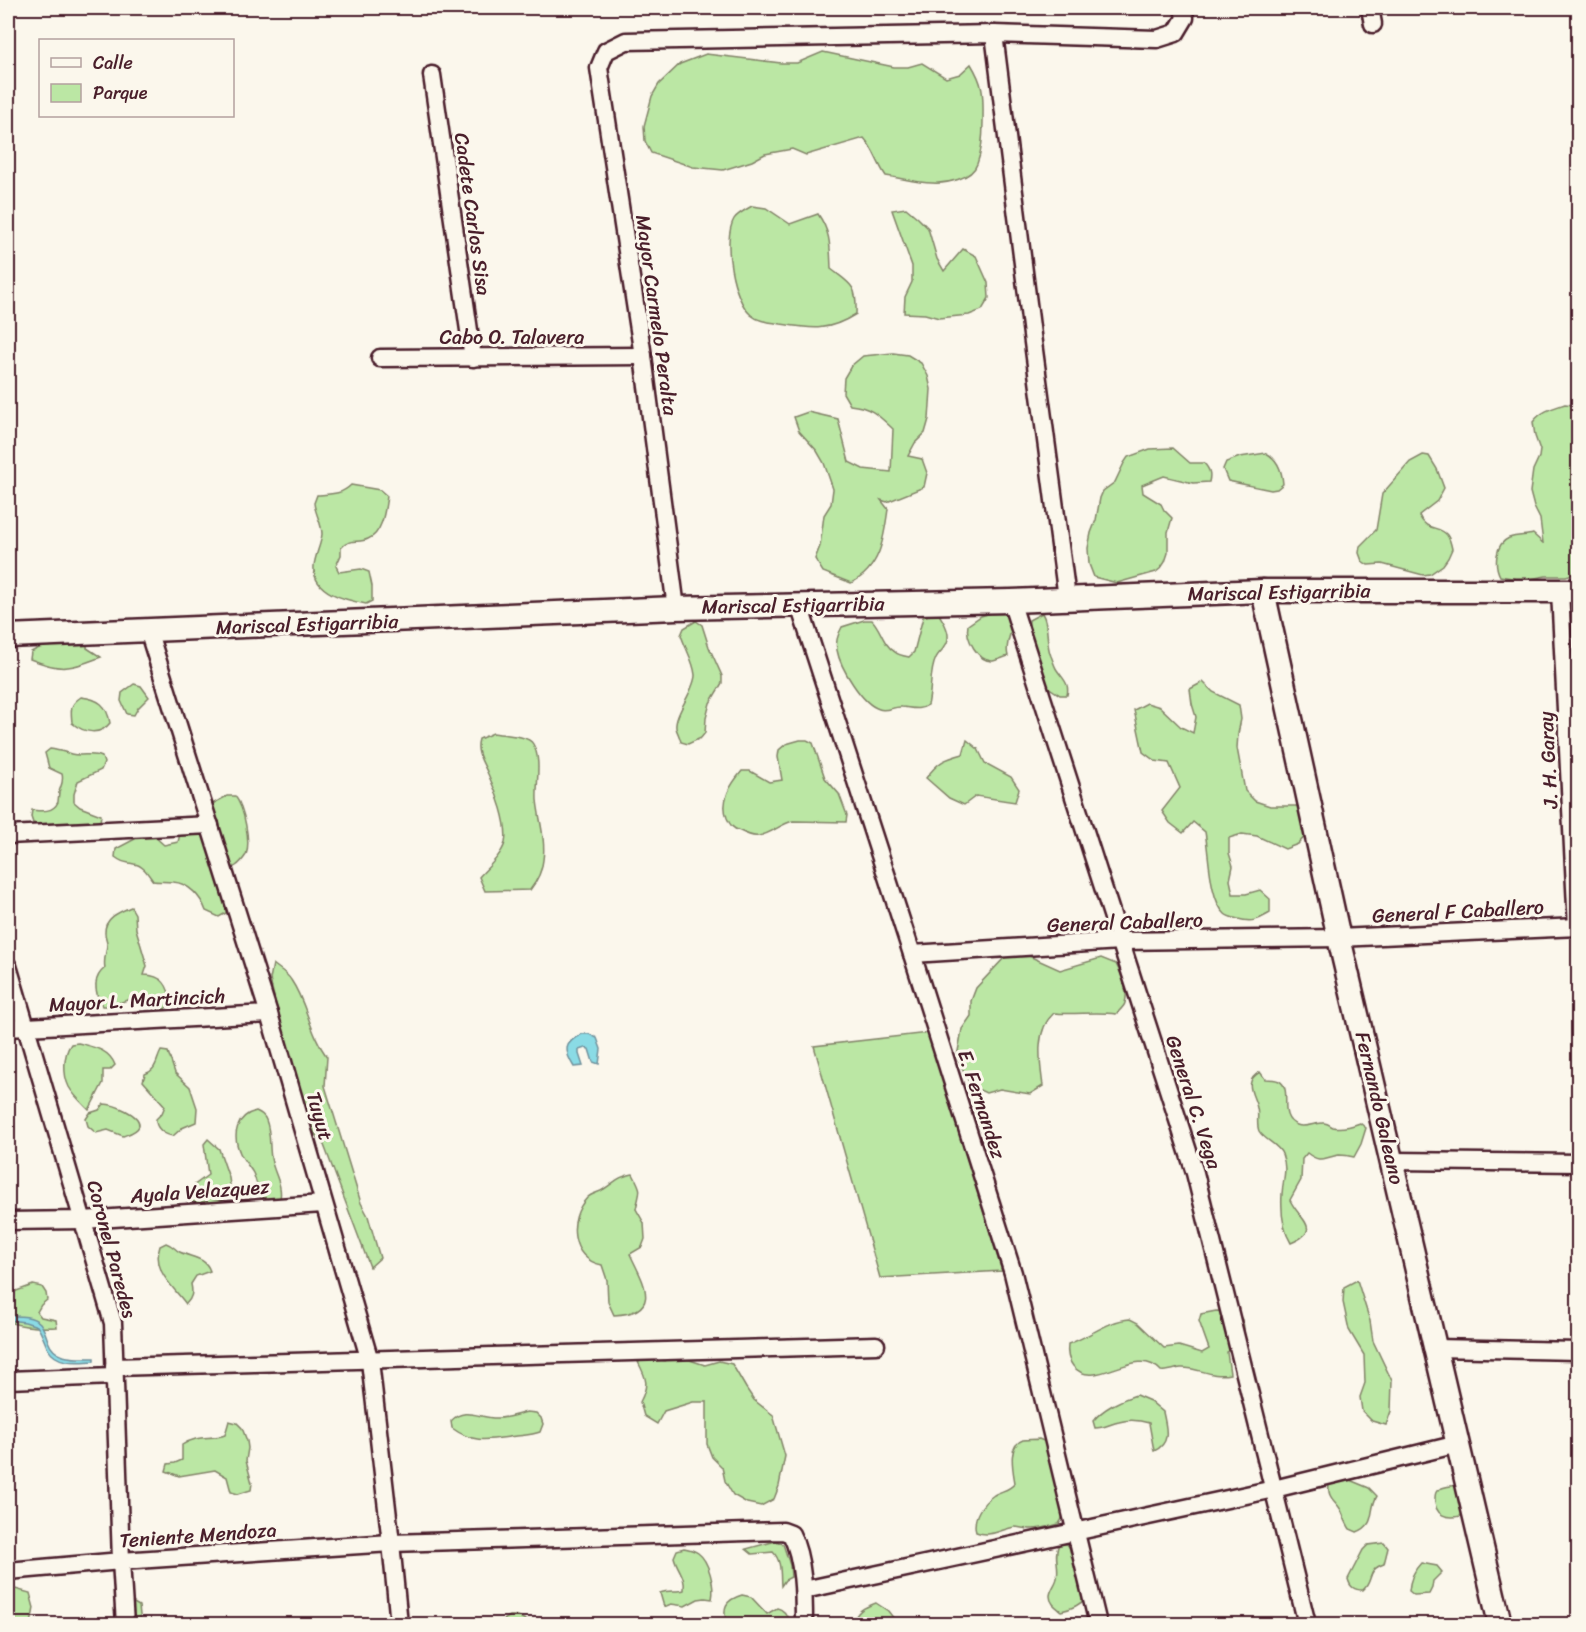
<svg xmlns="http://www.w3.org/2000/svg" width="1586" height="1632" font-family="Sriracha,sans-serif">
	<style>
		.green { fill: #bbe7a4; stroke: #828368; stroke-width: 1.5 }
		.water { fill: #8adbe5; stroke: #70909b; stroke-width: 1.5 }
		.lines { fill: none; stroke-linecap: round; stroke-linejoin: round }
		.street-casing { stroke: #4a1f2b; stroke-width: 21 }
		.secondary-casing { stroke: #4a1f2b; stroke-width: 27 }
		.street { stroke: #fbf7ec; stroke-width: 16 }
		.secondary { stroke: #fbf7ec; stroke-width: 22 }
		.labels { text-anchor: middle; stroke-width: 6; stroke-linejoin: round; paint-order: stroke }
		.street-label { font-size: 20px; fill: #4a1f2b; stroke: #fbf7ec }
	</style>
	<rect width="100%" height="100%" fill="#fbf7ec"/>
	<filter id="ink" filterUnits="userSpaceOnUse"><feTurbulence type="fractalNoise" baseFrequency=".0167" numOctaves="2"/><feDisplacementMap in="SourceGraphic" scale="12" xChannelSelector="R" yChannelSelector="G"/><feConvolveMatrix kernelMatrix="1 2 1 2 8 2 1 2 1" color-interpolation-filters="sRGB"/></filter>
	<g filter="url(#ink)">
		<g class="green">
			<path d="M823 52 894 67H908L922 63 946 78 960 74 971 64C985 87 983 97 983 122 983 136 982 151 977 164 972 179 946 184 932 183 917 183 901 178 886 176 877 163 874 149 864 138L806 155 792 149 765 154 752 161 723 170 693 167 651 153 645 141 644 126 652 96 659 84 680 64 706 54 781 63H797Z"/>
			<path d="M752 206 766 208 790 224 818 214C831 233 830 246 831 269 852 285 857 285 856 314 828 332 812 329 781 324 771 322 759 322 751 315 733 300 722 240 734 219 737 214 747 209 752 206Z"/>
			<path d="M906 208 918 218 928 228 937 259 944 271 963 249 976 256 988 283 989 298 982 310 969 315 939 318 925 314 904 313 905 297 912 282V266L892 210Z"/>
			<path d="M893 353 908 355 921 363 928 376 931 389 929 419 925 433 915 443 908 456 922 459 927 473 924 487 887 502 881 500 888 509C884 539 880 569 851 583L823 572 815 559 820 546 824 515 831 504 833 489 824 463 817 451 799 431 794 417 808 412 838 419 849 462 863 469 891 472 893 429C878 415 871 407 850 405L843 393 844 378 851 366 863 356Z"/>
			<path d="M1565 404 1573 405 1578 418V517H1573C1569 536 1581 556 1573 574L1566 576H1546L1524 580 1500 576C1494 565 1495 544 1509 538 1517 535 1526 536 1533 534L1543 543 1540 519 1534 507 1530 492 1533 470 1539 457 1540 450 1535 436 1533 422C1541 411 1553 408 1565 404Z"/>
			<path d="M1173 448 1190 463H1204C1210 470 1211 474 1209 482L1193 483 1164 476 1142 485 1143 493 1161 504 1164 510 1172 518 1168 532V553L1165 562 1161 568 1156 572 1117 583 1094 577 1089 564 1088 548 1091 533 1096 520 1100 498 1103 491 1115 482 1124 463 1128 457 1150 449Z"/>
			<path d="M1266 453C1278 459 1282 471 1283 484L1277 489 1271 490 1228 481 1223 469 1226 462 1240 457Z"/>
			<path d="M1423 455 1429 456 1437 469 1444 488 1437 501 1419 515C1426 532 1439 525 1447 535 1450 539 1451 544 1452 549L1448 558 1443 565 1430 574 1423 575 1382 564 1368 565 1362 561 1359 553 1360 546 1376 530 1382 494 1410 462Z"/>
			<path d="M351 485 380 490 387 496C385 509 383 533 368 539 358 544 351 537 341 548V555L336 566 339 572 361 569 369 572 372 586V601L366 604C346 600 312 593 314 566 315 555 321 545 322 534 322 524 315 513 314 503L317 495C330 494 341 495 351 485Z"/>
			<path d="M1006 609 1014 621C1011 632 1005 646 1008 656 1003 658 998 660 993 661 978 662 965 638 968 625L981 616Z"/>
			<path d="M937 612C942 618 949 630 948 638 948 647 939 651 936 658 929 672 932 690 928 705 919 711 912 708 902 707 894 706 886 712 879 709 862 704 840 667 837 650 835 641 838 634 842 627L864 620H872C881 629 883 645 895 652 898 655 904 656 909 657L914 652 923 617Z"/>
			<path d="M1042 613C1050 626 1045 643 1051 656 1053 660 1054 666 1057 670 1063 679 1070 684 1067 695H1060L1045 685 1028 641 1029 620Z"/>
			<path d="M696 621 702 625 709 647 722 676V683L710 703 706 718 705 733 701 738 688 744 681 742C680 737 677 732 676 728 674 714 695 690 695 675 694 662 685 648 681 635L684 628Z"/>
			<path d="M88 634 87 648 101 657C90 661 79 666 68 667 57 669 40 663 30 659L31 652 43 646 48 642Z"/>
			<path d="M1203 682 1213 692 1239 705 1241 719 1238 734 1237 748 1245 791 1255 801 1270 806H1297L1307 818 1309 832 1298 844 1285 849 1257 836 1242 834 1229 838V853L1233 866 1230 880 1233 894H1246L1260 890 1270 899V913C1258 920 1252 923 1238 919 1234 918 1228 917 1225 914 1209 900 1209 852 1205 832L1193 822 1183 833 1170 823 1162 811 1180 788 1169 763 1155 761 1143 752 1134 710 1147 703 1160 707 1181 727 1193 733 1196 717 1192 704 1190 689Z"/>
			<path d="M134 684 141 686 149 697 138 708 134 715 127 714 121 701 122 693Z"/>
			<path d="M81 697C99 699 107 705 110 723 100 736 84 733 72 723 71 710 69 705 81 697Z"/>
			<path d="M493 733C503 735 528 735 533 744 542 760 536 782 537 800 539 820 546 840 543 860 542 872 537 881 530 890L485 891 479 877C488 867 501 856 505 843 509 825 496 791 488 774 483 762 475 753 479 739Z"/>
			<path d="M800 740H807L813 743 825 778 839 794 847 815 846 822 793 821C780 824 772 834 758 836 752 837 746 834 740 831 733 829 730 825 727 818 720 800 731 784 742 771H750L769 782 782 780 778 757 779 750 786 744Z"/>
			<path d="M967 740 978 749 985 763 1011 777 1019 789 1015 802 976 796 964 805 949 798 926 778C938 762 944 759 963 754Z"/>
			<path d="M50 749C58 750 64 752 71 754 82 757 92 752 102 757L104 763 101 770 78 781 74 794V802L80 807 101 815 100 822 96 828 62 823 48 826 33 823 31 817 32 810C41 811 53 813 58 802 58 801 59 793 59 792 61 785 64 782 62 774L49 768 45 753Z"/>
			<path d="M227 796H235C244 807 251 842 246 855 244 858 239 864 236 866 231 870 221 870 214 871L226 898V913L219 917 206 911C201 897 189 883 173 882 166 881 159 882 153 881 148 874 143 865 134 864 125 862 123 863 115 857L116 849 135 839 137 832 154 836 164 845 178 842 180 834 210 810 214 803Z"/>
			<path d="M131 907 135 914 136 929 147 966 144 975C162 975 170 986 170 1003L165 1009 150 1007 130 999 110 1006H102C95 993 92 978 105 968 103 959 107 952 107 943 107 940 105 937 105 933 104 918 119 912 131 907Z"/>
			<path d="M1020 952 1060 970 1101 958 1116 964C1122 975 1129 990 1125 1003 1124 1007 1119 1011 1116 1014 1095 1011 1075 1015 1054 1013 1034 1031 1040 1063 1043 1086L1030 1094 1000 1089 986 1093 971 1086 957 1057 962 1029 971 1016V1001L976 988 1006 956Z"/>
			<path d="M273 964C279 969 287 973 291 980 307 1003 309 1032 327 1057L325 1086 361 1203 368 1216 380 1258 370 1267 324 1145 306 1122 292 1081 284 1036 273 993 270 979Z"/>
			<path d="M928 1033 1002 1271 880 1278 814 1046Z"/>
			<path d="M78 1043C93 1047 109 1049 115 1065L110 1070H103V1083L89 1110C82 1103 74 1096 69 1087 63 1075 63 1055 71 1044Z"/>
			<path d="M161 1051 168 1052 175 1073 190 1087 197 1108 196 1122 182 1128 173 1136C164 1135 155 1128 156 1119L162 1113 165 1106 143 1081 145 1074C157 1070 156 1060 161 1051Z"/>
			<path d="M1260 1072 1265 1079C1269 1079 1275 1079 1279 1081 1294 1089 1276 1117 1297 1125 1306 1129 1315 1122 1324 1123 1330 1124 1328 1125 1333 1127 1342 1129 1352 1126 1360 1123L1366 1128 1361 1144 1354 1157C1350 1156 1344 1155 1339 1155 1324 1157 1321 1164 1307 1153L1302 1159 1301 1180 1290 1200C1299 1220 1324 1229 1291 1243 1283 1230 1281 1210 1282 1194 1283 1178 1288 1170 1282 1154 1278 1144 1264 1140 1259 1131 1256 1124 1259 1115 1257 1108 1254 1094 1242 1082 1260 1072Z"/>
			<path d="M104 1104C113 1104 141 1114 139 1126 137 1132 128 1134 123 1136L108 1130 96 1133 88 1126 86 1119 90 1113 99 1110Z"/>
			<path d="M256 1111C261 1113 264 1115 266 1120 271 1132 269 1146 271 1158 273 1172 283 1184 280 1199L273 1203 260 1196C258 1189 256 1180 253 1173 249 1166 243 1160 240 1153 232 1135 236 1116 256 1111Z"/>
			<path d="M208 1139 219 1149 229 1178 231 1192C221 1206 208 1205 193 1202L188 1196 189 1189 208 1175 204 1144Z"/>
			<path d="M633 1174C643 1193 640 1189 636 1209L644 1223 645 1239 642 1247 630 1254C643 1282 664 1313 614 1315L608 1302 607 1280 602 1265C570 1259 567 1219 587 1198 592 1193 599 1193 604 1189 615 1182 619 1176 633 1174Z"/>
			<path d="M166 1243C172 1245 174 1248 178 1251 190 1258 205 1256 210 1271L196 1276 191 1284C193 1293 192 1298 186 1304 172 1285 152 1271 160 1246Z"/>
			<path d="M1357 1280 1370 1321 1373 1341 1392 1381 1391 1411 1386 1425 1372 1421 1362 1411 1360 1397 1365 1383 1364 1355 1349 1330 1343 1302 1344 1287Z"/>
			<path d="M33 1285 42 1287 46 1293 47 1300 41 1305 37 1312 41 1317 56 1320 57 1327C40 1328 24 1327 8 1322V1294Z"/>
			<path d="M1216 1311C1247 1313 1243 1317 1245 1345L1227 1352 1230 1374C1211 1378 1198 1367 1181 1368 1173 1369 1168 1372 1161 1371 1136 1343 1095 1393 1073 1366 1068 1360 1067 1352 1068 1344 1089 1337 1109 1320 1130 1319L1138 1323 1164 1348 1179 1346 1202 1353 1209 1349 1199 1321 1201 1314Z"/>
			<path d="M677 1356 705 1365 719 1361 732 1364 746 1388 754 1400 773 1415 785 1456 779 1486 774 1499 761 1506 747 1503 733 1495 725 1481 722 1467 712 1457 707 1444V1402H693L664 1411 657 1424 644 1416 640 1402C649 1385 647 1379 638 1362L651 1358 665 1361Z"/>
			<path d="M1136 1395 1150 1401 1163 1412C1166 1427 1172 1443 1154 1451L1149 1423C1139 1420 1130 1419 1119 1422 1110 1424 1104 1428 1095 1428L1093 1421C1102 1409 1122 1399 1136 1395Z"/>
			<path d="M527 1412 536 1413 541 1418 543 1424 540 1432C532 1435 525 1435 517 1436 491 1439 475 1445 452 1428L451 1421C465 1406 480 1419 498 1418 508 1418 518 1414 527 1412Z"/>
			<path d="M229 1421 237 1423 242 1428 247 1441 248 1448 246 1461 252 1483 251 1490 238 1494 231 1492 227 1477 215 1470 179 1476 166 1471 168 1464 175 1463 182 1460V1445C198 1434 210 1440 225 1435Z"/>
			<path d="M1039 1439 1046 1442C1055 1466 1076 1499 1059 1524 1049 1527 1040 1529 1030 1529 1025 1529 1019 1527 1015 1527 1001 1529 991 1538 976 1532 972 1518 982 1503 994 1495 1002 1490 1009 1491 1015 1483 1013 1470 1007 1445 1023 1440 1028 1439 1034 1440 1039 1439Z"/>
			<path d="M1340 1476 1369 1488 1377 1496C1368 1511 1377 1524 1357 1532L1350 1529C1346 1523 1344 1517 1341 1510 1334 1499 1327 1498 1329 1483Z"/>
			<path d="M1457 1485 1462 1512 1461 1516C1447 1519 1434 1516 1435 1498 1435 1495 1435 1492 1438 1490 1443 1486 1452 1486 1457 1485Z"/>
			<path d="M776 1541 783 1544 790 1565 791 1577 785 1580 781 1586C780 1574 782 1561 773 1552L752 1554 746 1549Z"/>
			<path d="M1384 1543 1388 1548 1384 1564C1366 1570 1374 1581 1363 1590 1354 1590 1350 1587 1348 1579L1363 1550 1368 1545Z"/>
			<path d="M1059 1544H1067C1080 1560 1083 1578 1087 1597 1080 1605 1072 1609 1061 1611 1056 1607 1050 1603 1050 1596 1050 1590 1056 1584 1057 1578 1060 1565 1053 1557 1059 1544Z"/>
			<path d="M684 1548C689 1549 694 1550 698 1553 709 1561 715 1586 712 1599L705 1598 698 1599 685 1606 671 1604 664 1607 660 1593C668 1590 676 1592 684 1590 686 1576 677 1569 674 1557L677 1550Z"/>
			<path d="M1421 1563 1437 1566 1442 1572 1433 1581 1432 1588 1429 1594 1414 1595 1409 1591C1410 1579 1413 1571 1421 1563Z"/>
			<path d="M8 1587 30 1593 34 1608 31 1624H8Z"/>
			<path d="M742 1595 751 1597 767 1614 777 1608C784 1609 787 1615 789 1622L788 1624H727C722 1608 725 1600 742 1595Z"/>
			<path d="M129 1600 139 1606 141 1624H120C115 1618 112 1608 117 1602Z"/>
			<path d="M876 1603 888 1611 898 1624H853C855 1611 865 1607 876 1603Z"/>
			<path d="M510 1616H518L533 1624H502L505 1619Z"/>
			<path d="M1212 1618 1220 1619 1225 1624H1191L1205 1619Z"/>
		</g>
		<g class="water">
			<path d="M582 1034H589L597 1038 601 1049 599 1064 593 1062 589 1049 585 1048 579 1050V1054L583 1066 574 1067C564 1051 563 1043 582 1034Z"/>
			<path d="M8 1316C18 1316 32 1315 40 1323 44 1328 46 1335 48 1341 55 1361 76 1358 94 1358V1361C78 1362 57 1365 48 1349 44 1341 42 1333 37 1326L25 1322 8 1320Z"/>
		</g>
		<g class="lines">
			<g class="street-casing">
				<g id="street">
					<path d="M1370 8 1373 24"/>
					<path d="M994 34 1032 335 1067 598"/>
					<path d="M432 75 473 358"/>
					<path d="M380 358 643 356"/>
					<path d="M1560 591 1577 927"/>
					<path d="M1011 601 1195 1173 1307 1624"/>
					<path d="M799 605 912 954 1013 1273 1098 1624"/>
					<path d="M676 608 643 356 599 68 606 51 626 41 994 34 1157 39 1176 33 1185 18 1183 8"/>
					<path d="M148 630 269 1014 370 1361 391 1543 399 1624"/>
					<path d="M8 835 210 825"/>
					<path d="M912 954 1120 941 1339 938 1578 927"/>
					<path d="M8 966 113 1323 121 1561 125 1624"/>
					<path d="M8 1028 269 1014"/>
					<path d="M1393 1161 1578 1163"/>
					<path d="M8 1221 83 1220 323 1204"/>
					<path d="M1435 1348 1578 1351"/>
					<path d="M114 1367 876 1345"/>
					<path d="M8 1380 114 1376"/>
					<path d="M8 1571 121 1561 391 1543 783 1531 791 1534C804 1559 804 1597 804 1624"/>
					<path d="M804 1590 1274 1489 1458 1444"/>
				</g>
			</g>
			<g class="secondary-casing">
				<g id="secondary">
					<path d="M1263 591 1339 938 1500 1624"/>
					<path d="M8 636 676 608 1011 601 1263 591H1578"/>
				</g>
			</g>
			<use href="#street" class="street"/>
			<use href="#secondary" class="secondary"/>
		</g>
	</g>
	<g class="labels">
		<g class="street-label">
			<text transform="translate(473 214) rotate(82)" y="7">Cadete Carlos Sisa</text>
			<text transform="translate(657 315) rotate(82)" y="7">Mayor Carmelo Peralta</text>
			<text x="512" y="344">Cabo O. Talavera</text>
			<text transform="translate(1279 592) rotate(-1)" y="7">Mariscal Estigarribia</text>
			<text transform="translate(793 605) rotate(-1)" y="7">Mariscal Estigarribia</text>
			<text transform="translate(307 624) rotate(-2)" y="7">Mariscal Estigarribia</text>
			<text transform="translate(1548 760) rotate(-93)" y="7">J. H. Garay</text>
			<text transform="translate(1458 911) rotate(-3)" y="7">General F Caballero</text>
			<text transform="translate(1125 922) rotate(-2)" y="7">General Caballero</text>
			<text transform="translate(137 1000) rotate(-3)" y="7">Mayor L. Martincich</text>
			<text transform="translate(1194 1102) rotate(72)" y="7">General C. Vega</text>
			<text transform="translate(982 1104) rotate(72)" y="7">E. Fernandez</text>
			<text transform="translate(1380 1108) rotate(77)" y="7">Fernando Galeano</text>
			<text transform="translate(320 1116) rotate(74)" y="7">Tuyut</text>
			<text transform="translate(200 1191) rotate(-4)" y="7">Ayala Velazquez</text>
			<text transform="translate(112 1249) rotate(75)" y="7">Coronel Paredes</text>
			<text transform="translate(198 1535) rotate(-4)" y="7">Teniente Mendoza</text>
		</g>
	</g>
	<rect width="1586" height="1632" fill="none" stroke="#fbf7ec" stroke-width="30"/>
	<rect x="15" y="15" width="1556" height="1602" fill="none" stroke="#4a1f2b" stroke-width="2" filter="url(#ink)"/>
	<rect x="39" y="39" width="195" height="78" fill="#fbf7ec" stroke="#b4a19f" stroke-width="1.5"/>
	<rect x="51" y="58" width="30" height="9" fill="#fbf7ec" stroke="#b4a19f" stroke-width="1.5"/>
	<text x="93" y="69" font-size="18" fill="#4a1f2b">Calle</text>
	<rect x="51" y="84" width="30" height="18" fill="#bbe7a4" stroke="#b4a19f" stroke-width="1.5"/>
	<text x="93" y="99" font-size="18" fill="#4a1f2b">Parque</text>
</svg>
